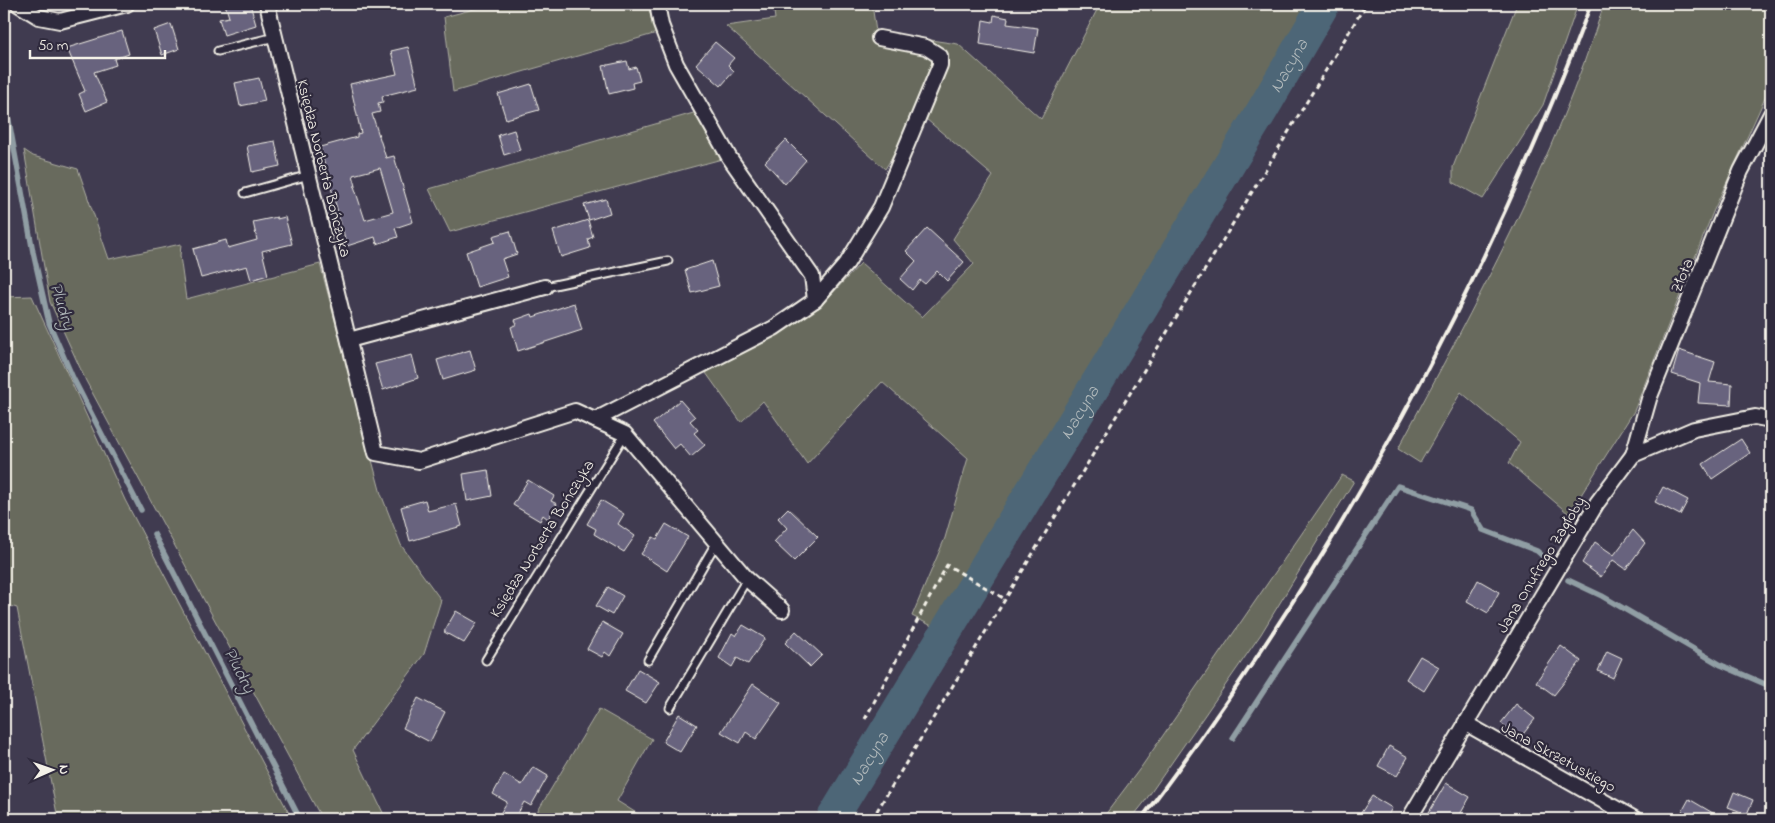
<svg xmlns="http://www.w3.org/2000/svg" width="1775" height="823" font-family="'Indie Flower',sans-serif">
	<style>
		.green { fill: #676b5d; stroke: #aeaea2 }
		.lines { fill: none; stroke-linecap: round; stroke-linejoin: round }
		.stream { stroke: #909ea4; stroke-width: 5.5 }
		.river { stroke: #4d6677; stroke-width: 32 }
		.building { fill: #68647e; stroke: #f4f1e8; fill-rule: evenodd }
		.lane-casing { stroke: #f4f1e8; stroke-width: 11 }
		.street-casing { stroke: #f4f1e8; stroke-width: 18 }
		.path { stroke: #f4f1e8; stroke-width: 3; stroke-dasharray: 5 4; stroke-linecap: butt }
		.lane { stroke: #2f2a3d; stroke-width: 7 }
		.street { stroke: #2f2a3d; stroke-width: 14 }
		.rail { stroke: #f4f1e8; stroke-width: 4 }
		.labels { text-anchor: middle; stroke-width: 4.5; stroke-linejoin: round; paint-order: stroke }
		.street-label { font-size: 16px; fill: #f4f1e8; stroke: #2f2a3d }
		.water-label { font-size: 18px; font-style: italic; fill: #b1b9bb; stroke: #2f2a3d }
	</style>
	<rect width="100%" height="100%" fill="#403b50"/>
	<filter id="ink" filterUnits="userSpaceOnUse"><feTurbulence type="fractalNoise" baseFrequency=".02" numOctaves="2"/><feDisplacementMap in="SourceGraphic" scale="10" xChannelSelector="R" yChannelSelector="G"/><feConvolveMatrix kernelMatrix="1 2 1 2 8 2 1 2 1" color-interpolation-filters="sRGB"/></filter>
	<g filter="url(#ink)">
		<g class="green">
			<path d="M493 4H650L657 33 453 92 444 17Z"/>
			<path d="M773 4H872L876 32 958 44 1041 119 1100 4H1318L932 626 912 616 945 538 968 458 882 382 807 464 763 401 741 422 706 373 828 298 861 263 922 317 974 264 953 239 993 176 919 113 885 169 726 26 775 19Z"/>
			<path d="M1517 4H1578L1543 105 1483 199 1453 182V167Z"/>
			<path d="M1604 4H1771V85L1713 212 1634 411 1569 514 1509 463 1520 442 1461 392 1420 463 1398 449C1475 305 1555 160 1604 4Z"/>
			<path d="M697 112 722 159 450 232 429 189Z"/>
			<path d="M24 150 33 156 78 169 109 259 181 244 180 256 186 299 320 264 381 494 401 545 441 600 424 654 353 750 386 819H322L86 381 50 302Z"/>
			<path d="M32 296 125 500 292 819H58L17 608 4 604V297Z"/>
			<path d="M1342 475 1354 481 1261 634 1143 804 1131 819H1102L1142 766Z"/>
			<path d="M599 709 652 739 617 801 646 819H533Z"/>
		</g>
		<g class="lines">
			<g class="stream">
				<path d="M4 94 33 252 49 323 73 378 141 510"/>
				<path d="M154 534 300 819"/>
				<path d="M1568 580 1602 596 1721 665 1765 684"/>
				<path d="M1233 738 1398 486 1471 510 1483 530 1537 551 1546 559"/>
				<path d="M864 767 879 766"/>
			</g>
			<path class="river" id="s1" d="M832 819 1263 109 1324 4"/>
		</g>
		<g class="building">
			<path d="M225 4H250L256 25 224 35 219 19 229 17Z"/>
			<path d="M994 15 1008 18 1007 24 1038 28 1034 53 980 44 983 20 993 22Z"/>
			<path d="M171 24 179 49 162 55 154 30Z"/>
			<path d="M122 31 129 54 114 59 116 65 94 72 107 102 86 111 79 94 85 91 67 48Z"/>
			<path d="M715 42 734 58 728 65 734 71 721 86 696 64Z"/>
			<path d="M408 47 418 87 382 96 383 102 378 103 380 112 372 114 386 158 394 156 413 222 395 228 398 237 377 244 375 237 347 246 320 147 357 137V134L361 133 350 84 397 74 391 51ZM380 168 393 212 365 220 354 186H356L353 175Z"/>
			<path d="M627 61 629 69 636 67 640 81 632 83 633 88 609 94 603 66Z"/>
			<path d="M259 78 265 101 240 106 235 83Z"/>
			<path d="M531 84 539 110 506 119 498 94Z"/>
			<path d="M514 130 520 150 504 155 498 135Z"/>
			<path d="M786 140 806 160 785 184 765 162Z"/>
			<path d="M275 141 280 166 252 172 247 146Z"/>
			<path d="M606 199 610 213 589 220 584 205Z"/>
			<path d="M277 217V219L285 217 292 244 262 251 268 275 251 280 247 266 201 278 193 249 226 240 228 248 257 240 253 222Z"/>
			<path d="M588 220 593 237 588 239 590 248 561 257 553 231Z"/>
			<path d="M927 228 964 262 947 281 937 271 925 284 920 280 912 290 900 279 916 261 906 251Z"/>
			<path d="M510 231 517 254 502 259 508 277 477 287 466 252 495 242 493 236Z"/>
			<path d="M712 261 719 286 692 293 685 270Z"/>
			<path d="M574 303 582 330 518 351 511 327 517 324 515 320 532 314 533 317Z"/>
			<path d="M470 350 476 370 443 380 437 360Z"/>
			<path d="M1679 350 1715 362 1709 382 1732 384 1731 405 1698 403 1700 383 1672 374Z"/>
			<path d="M412 355 418 378 383 390 375 364Z"/>
			<path d="M680 400 695 417 690 421 698 430 694 433 705 445 691 457 680 444 674 449 653 423Z"/>
			<path d="M1741 439 1750 453 1712 479 1703 464Z"/>
			<path d="M488 470 492 496 467 501 463 474Z"/>
			<path d="M528 480 554 496 551 501 557 504 548 519 543 515 540 521 513 505Z"/>
			<path d="M1663 487 1688 500 1680 515 1655 502Z"/>
			<path d="M425 500 428 511 456 504 462 526 410 541 401 507Z"/>
			<path d="M601 500 624 514 618 524 635 536 624 552 594 534 596 529 587 524Z"/>
			<path d="M788 508 818 537 794 561 774 542 787 528 778 518Z"/>
			<path d="M666 524 688 537 667 571 641 554 653 537 657 539Z"/>
			<path d="M1633 530 1645 543 1626 569 1613 560 1601 577 1582 563 1595 542 1614 555Z"/>
			<path d="M1478 580 1499 592 1488 613 1467 601Z"/>
			<path d="M608 587 623 596 612 615 596 606Z"/>
			<path d="M456 611 477 623 464 643 444 632Z"/>
			<path d="M602 622 623 634 610 656 605 652 602 657 587 649Z"/>
			<path d="M743 625 765 638 748 664 737 658 732 667 719 658 732 633 736 636Z"/>
			<path d="M796 631 822 655 810 667 785 643Z"/>
			<path d="M1561 646 1581 661 1554 695 1536 682Z"/>
			<path d="M1607 651 1622 658 1613 678 1598 671Z"/>
			<path d="M1420 656 1439 667 1424 691 1406 679Z"/>
			<path d="M638 669 660 682 646 703 625 691Z"/>
			<path d="M753 684 781 703 756 739 746 732 740 743 721 732Z"/>
			<path d="M418 698 445 712 430 742 403 728Z"/>
			<path d="M1516 704 1535 719 1520 738 1501 723Z"/>
			<path d="M679 714 697 725 680 752 663 742Z"/>
			<path d="M1389 746 1408 757 1397 776 1378 766Z"/>
			<path d="M533 767 548 776 531 806 524 802 515 819H497L507 802 493 794 504 774 522 785Z"/>
			<path d="M1446 783 1470 797 1462 811 1457 819H1425Z"/>
			<path d="M1734 792 1753 800 1747 814 1728 807Z"/>
			<path d="M1372 796 1392 808 1386 819H1357Z"/>
			<path d="M1689 799 1723 819H1678Z"/>
		</g>
		<g class="lines">
			<g class="lane-casing">
				<g id="lane">
					<path d="M218 51 275 37"/>
					<path d="M245 193 309 175"/>
					<path d="M545 287 668 261"/>
					<path d="M486 660 625 434"/>
					<path d="M648 660 716 543"/>
					<path d="M670 708 747 579"/>
				</g>
			</g>
			<g class="street-casing">
				<g id="street">
					<path d="M18 4 39 17 60 21 127 4"/>
					<path d="M267 4 376 453 419 461 575 411 625 434 747 579 782 610"/>
					<path d="M815 300 847 263 881 207 940 65V56L926 47 879 38"/>
					<path d="M349 340 545 287"/>
					<path d="M595 420 774 328 815 300 812 276 729 157 676 64 661 25 657 4"/>
					<path d="M1633 455 1649 399 1741 171 1771 114"/>
					<path d="M1465 723 1635 819"/>
					<path d="M1409 819 1597 503 1633 455 1694 429 1755 417 1771 420"/>
				</g>
			</g>
			<g class="path">
				<path d="M865 719 947 565 1005 599"/>
				<path d="M872 819 1366 4"/>
			</g>
			<use href="#lane" class="lane"/>
			<use href="#street" class="street"/>
			<path class="rail" d="M1141 819C1330 571 1481 296 1591 4"/>
		</g>
	</g>
	<g class="labels">
		<g class="street-label">
			<text transform="translate(325 168) rotate(76)" y="6">Księdza Norberta Bończyka</text>
			<text transform="translate(1681 275) rotate(-68)" y="6">Złota</text>
			<text transform="translate(541 538) rotate(-58)" y="6">Księdza Norberta Bończyka</text>
			<text transform="translate(1540 564) rotate(-59)" y="6">Jana Onufrego Zagłoby</text>
			<text transform="translate(1559 756) rotate(29)" y="6">Jana Skrzetuskiego</text>
		</g>
		<g class="water-label">
			<text dy="6" stroke="none"><textPath href="#s1" startOffset="881">Nacyna</textPath></text>
			<text transform="translate(63 306) rotate(73)" y="6">Pludry</text>
			<text dy="6" stroke="none"><textPath href="#s1" startOffset="476">Nacyna</textPath></text>
			<text transform="translate(240 670) rotate(63)" y="6">Pludry</text>
			<text dy="6" stroke="none"><textPath href="#s1" startOffset="71">Nacyna</textPath></text>
		</g>
	</g>
	<rect width="1775" height="823" fill="none" stroke="#2f2a3d" stroke-width="20"/>
	<rect x="10" y="10" width="1755" height="803" fill="none" stroke="#f4f1e8" stroke-width="2" filter="url(#ink)"/>
	<g transform="translate(52 770) rotate(88)" stroke="#2f2a3d" stroke-width="4" paint-order="stroke">
	<path d="M0-4L9 19L0 12L-9 19Z" fill="#f4f1e8"/>
	<text y="-8" font-size="14" font-weight="bold" text-anchor="middle" fill="#f4f1e8">N</text>
	</g>
	<path d="M30 50v8h135v-8" fill="none" stroke="#f4f1e8" stroke-width="2.5"/>
	<text x="38" y="50" font-size="15" fill="#f4f1e8" stroke="#2f2a3d" stroke-width="4" paint-order="stroke">50 m</text>
</svg>
